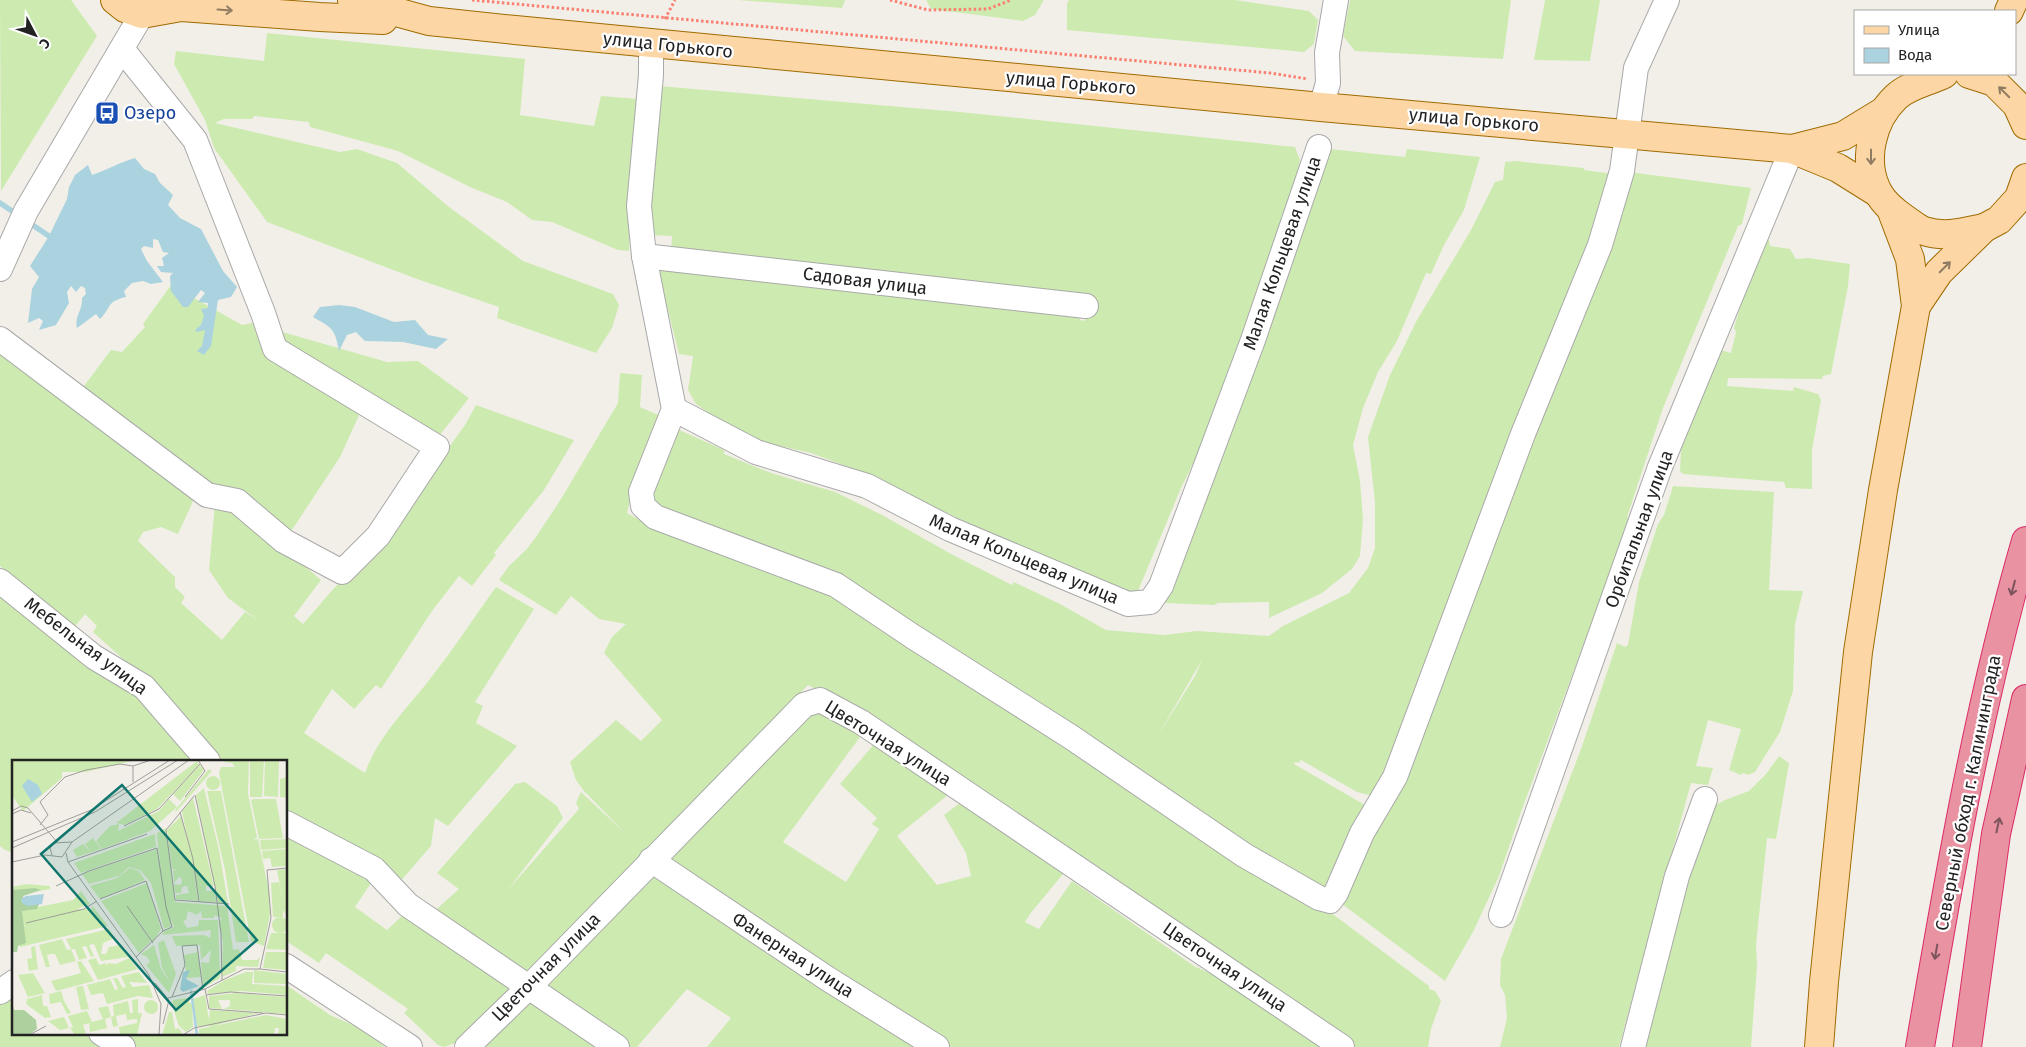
<svg xmlns="http://www.w3.org/2000/svg" width="2026" height="1047" font-family="'Fira Sans',sans-serif">
	<style>
		.grass { fill: #cdebb0; fill-rule: evenodd }
		.water { fill: #aad3df }
		.lines { fill: none; stroke-linecap: round; stroke-linejoin: round }
		.stream { stroke: #aad3df; stroke-width: 5.5 }
		.minor-casing { stroke: #a9a9a9; stroke-width: 26 }
		.major-casing { stroke: #a06b00; stroke-width: 30 }
		.highway-casing { stroke: #dc2a67; stroke-width: 30 }
		.path { stroke: #fa8072; stroke-width: 3; stroke-dasharray: 2.5 2.5; stroke-linecap: butt }
		.minor { stroke: #fff; stroke-width: 24 }
		.major { stroke: #fcd6a4; stroke-width: 28 }
		.highway { stroke: #e892a2; stroke-width: 28 }
		.oneway { stroke: #8f7c63 }
		.oneway2 { stroke: #7b545c }
		.labels { text-anchor: middle; stroke-width: 4.5; stroke-linejoin: round; paint-order: stroke }
		.street-label { font-size: 18px; fill: #222; stroke: #fff }
		.transit-label { font-size: 18px; fill: #164399; stroke: #fff; text-anchor: start }
		.inset-river { fill: none; stroke: #aad3df; stroke-width: 2.5 }
		.inset-road { fill: none; stroke: #9f9d99; stroke-width: 1 }
		.view { fill: #0f766e; fill-opacity: 0.15; stroke: #0f766e; stroke-width: 2.5 }
		.inset-edge { fill: none; stroke: #222; stroke-width: 2.5 }
	</style>
	<rect width="100%" height="100%" fill="#f2efe9"/>
	<g class="grass">
		<path d="M0 0H71L97 36 1 191Z"/>
		<path d="M738 0H845L842 8Z"/>
		<path d="M926 0H1044L1035 15 1023 21 931 9Z"/>
		<path d="M1069 0H1235L1309 11 1318 20 1314 44 1304 52 1067 30V3Z"/>
		<path d="M1350 0H1511L1503 59 1355 51 1343 36Z"/>
		<path d="M1545 0H1600L1590 61 1534 60Z"/>
		<path d="M267 33 525 59 520 115 594 126 601 96 639 99 634 128 629 251 618 250 552 222 532 220 507 202 470 187 398 151 310 127 309 122 254 116 252 119H224L215 123 340 152 357 149 397 163 449 207 523 261 613 294 619 305 612 328 596 353 497 318 499 307 417 279 267 222 214 148 205 120 174 64 176 51 264 61Z"/>
		<path d="M659 86 960 112 1295 147 1300 160 1294 186 1257 296 1198 454 1181 488 1133 603 865 473 811 453 755 440 725 425 696 404 688 390 693 356 679 354 656 262 1081 314 1080 320 1084 321 1092 309 671 252 672 236 649 235Z"/>
		<path d="M1320 148 1405 157 1407 149 1480 157 1464 210 1444 245 1431 274 1426 273 1397 341 1378 372 1363 408 1353 445 1360 481 1363 519 1360 556 1352 569 1322 593 1269 618V602L1218 603 1214 605 1164 603Z"/>
		<path d="M1515 161 1584 168V170L1614 174 1396 749 1373 796 1357 792 1301 760 1299 763 1295 762 1294 764 1365 805 1322 892 909 626 669 518 649 499 677 429 724 450V454L771 473 835 492 882 515 953 555 1012 585 1014 582 1060 604 1106 630 1164 635 1197 631 1269 636 1283 626 1349 593 1368 568 1375 548V503L1368 437 1390 375 1417 320 1471 230 1495 182 1503 180 1505 162ZM1202 660 1195 676 1157 737Z"/>
		<path d="M1629 172 1751 188 1742 224 1738 226 1663 408 1627 517 1629 518 1615 556 1618 557 1596 611 1521 812 1499 876 1474 930 1445 981 1342 904Z"/>
		<path d="M1768 240H1769L1770 246 1790 249 1796 259 1808 258 1850 264 1848 286 1831 374 1823 376 1822 379 1728 378 1727 386 1793 391 1794 387 1818 394 1821 400 1812 450V489L1786 488 1784 482 1683 474 1680 471 1681 450 1720 350 1731 353 1736 332 1734 328 1742 301 1753 266Z"/>
		<path d="M171 285 242 325 262 321 265 355 284 364 361 411 340 457 288 536 215 490 110 407 106 409 81 390 111 350 122 352 145 327 143 324Z"/>
		<path d="M279 331 387 362 418 361 469 398 439 436 287 347Z"/>
		<path d="M0 352 195 497 178 534 161 527 143 532 138 541 175 577V587L185 597 181 603 222 640 245 612 259 621 228 598 209 570 215 503 237 508 321 580 294 616 303 624 334 588 368 559 465 425 476 405 574 440 544 490 494 553 496 555 472 586 459 576 432 611 381 689 376 685 354 709 332 689 304 733 365 773C379 734 409 707 433 675 455 647 475 616 496 587L534 609 475 702 483 706 476 723 517 746 448 826 435 818 431 846 399 883 372 861 286 811V761H217L174 705 93 632 97 626 85 614 73 629 0 566Z"/>
		<path d="M620 373 642 375 640 407 665 418 637 473 627 513 647 524 821 583 1287 889 1334 915 1429 986V989L1435 991 1441 1001 1431 1029 1428 1047H1355L837 700 808 685 458 1042 444 1047 438 1045 404 1013 408 1009 326 953 319 963 286 941V831L373 880 355 907 387 930 416 903 430 915 459 889 437 873 515 784 525 782 557 806 563 818 507 891 579 809 576 803 581 792 624 832 584 791 576 780 570 762 616 720 641 741 662 720 604 653 612 637 626 624 599 619 571 596 556 615 499 580 509 566 526 550 536 537 561 499 618 403Z"/>
		<path d="M1673 486 1774 492 1769 590 1803 591 1795 624 1793 691 1780 732 1755 772 1748 775 1743 773 1741 775 1729 770 1741 729 1708 720 1696 766 1713 768 1708 785 1691 783 1619 1047H1500L1507 1018 1505 995 1500 985 1501 959 1581 749 1617 643 1625 647 1628 645 1639 582 1658 524 1664 515Z"/>
		<path d="M0 586 58 636 54 641 140 693 197 761H14V853L5 850 0 846Z"/>
		<path d="M809 710 836 716 860 737 783 842 846 882 879 829 872 824 877 818 840 784 875 743 948 795 897 836 937 885 971 876 966 853 944 815 960 803 1063 874 1030 914 1025 922 1039 929 1072 881 1194 966 1225 980 1326 1047H946L666 860Z"/>
		<path d="M1779 756 1789 763 1776 839 1767 838 1756 945 1757 966 1751 1047H1638L1703 812 1725 800 1749 791 1766 774Z"/>
		<path d="M645 872 659 874 925 1047H707L731 1018 687 989 637 1047H626L540 984Z"/>
		<path d="M286 985 330 1015 362 1029 385 1047H137L112 1033H286Z"/>
		<path d="M14 994V1033H82L105 1047H0V1001Z"/>
		<path d="M529 997 605 1047H485Z"/>
	</g>
	<g class="water">
		<path d="M135 158 144 169 155 174 160 183 173 195 168 205 180 218 201 229 223 271 237 287 231 297 218 300 211 346 204 355 197 351 202 346 205 330 197 332 195 330 201 325 204 316 201 309 208 308V303L198 302 205 293 201 290 188 307H183L171 291 170 276 173 273 161 272 157 266H164L162 258 169 253 163 252 158 240 153 239V248L144 246 141 249 147 261 163 282 151 284 143 281 132 283 124 291 126 297C106 301 111 309 100 319L96 314 77 328C74 317 83 310 82 298L86 294 85 288 81 286 76 292 71 286 67 292 69 303 56 325 39 330 43 321 39 318 28 323 32 289 39 277 30 266 49 236 67 199 69 187 75 175 88 165 92 175C107 170 120 162 135 158Z"/>
		<path d="M339 305 355 307 394 322 415 320 428 335 448 339 436 349 403 342 365 341 356 332 347 335 339 351C335 328 332 328 313 317L320 307Z"/>
	</g>
	<g class="lines">
		<g class="stream">
			<path d="M0 203 18 215"/>
			<path d="M28 222 49 236"/>
		</g>
		<g class="minor-casing">
			<g id="minor">
				<path d="M651 44V75L639 206 644 256 674 409 641 492 643 506 655 517 836 585 912 636 1071 737 1244 855 1319 898 1330 901 1336 893 1362 833 1395 777 1523 434 1600 245 1622 171 1636 68 1667 0"/>
				<path d="M1321 107 1328 83 1327 53 1336 0"/>
				<path d="M644 256 1086 306"/>
				<path d="M0 269 26 211 142 14"/>
				<path d="M0 339 207 495 237 501 284 541 342 572 378 536 437 447 275 349 263 313 195 140 122 49"/>
				<path d="M674 409 756 452 867 486 950 529 1128 604 1150 602 1161 586 1253 340 1319 147"/>
				<path d="M0 581 94 657 144 687 208 761"/>
				<path d="M286 823 374 869 408 905 617 1047"/>
				<path d="M651 860 828 979 937 1047"/>
				<path d="M1501 915 1660 467 1792 149"/>
				<path d="M286 966 410 1047"/>
				<path d="M0 992 14 982"/>
				<path d="M101 1033 123 1047"/>
				<path d="M467 1047 530 986 804 705 820 700 861 722 1342 1047"/>
				<path d="M1633 1047 1677 876 1705 799"/>
			</g>
		</g>
		<g class="major-casing">
			<g id="major">
				<path d="M115 0 125 8 142 14 181 7 320 17 383 20"/>
				<path d="M352 0 429 21 515 30 1321 107 1792 149 1838 168 1878 193"/>
				<path d="M2009 11 2014 0"/>
				<path d="M1944 74C1928 82 1909 85 1896 97 1871 121 1862 162 1878 192 1884 204 1895 212 1905 219 1911 223 1918 229 1924 231 1945 238 1964 232 1984 228"/>
				<path d="M1969 74 1994 82 2017 105 2026 125"/>
				<path d="M1792 149 1843 136 1884 111"/>
				<path d="M1916 306 1939 272 1984 228 1999 220 2019 198 2026 178"/>
				<path d="M1819 1047 1824 982 1858 652 1883 490 1916 306 1910 259 1891 209"/>
			</g>
		</g>
		<g class="highway-casing">
			<g id="highway">
				<path d="M1920 1047C1949 877 1978 707 2026 541"/>
				<path d="M1967 1047 1996 834 2026 699"/>
			</g>
		</g>
		<g class="path">
			<path d="M472 0 1270 73 1308 79"/>
			<path d="M890 0 928 10 988 9 1011 0"/>
			<path d="M665 19 675 0"/>
		</g>
		<use href="#minor" class="minor"/>
		<use href="#major" class="major"/>
		<use href="#highway" class="highway"/>
	</g>
	<defs><path id="oneway-shaft" d="M-6 0H5M1.5-3L5.5 0L1.5 3" fill="none" stroke-width="1.6" stroke-linecap="round" stroke-linejoin="round" transform="scale(1.25)"/></defs>
	<g class="oneway">
		<use href="#oneway-shaft" transform="translate(225 10) rotate(4)"/>
		<use href="#oneway-shaft" transform="translate(2004 92) rotate(-135)"/>
		<use href="#oneway-shaft" transform="translate(1871 157) rotate(90)"/>
		<use href="#oneway-shaft" transform="translate(1945 267) rotate(-45)"/>
	</g>
	<g class="oneway2">
		<use href="#oneway-shaft" transform="translate(2013 588) rotate(105)"/>
		<use href="#oneway-shaft" transform="translate(1998 825) rotate(-78)"/>
		<use href="#oneway-shaft" transform="translate(1936 952) rotate(100)"/>
	</g>
	<defs>
		<g id="bus-square" transform="scale(1.25)"><rect x="-9" y="-9" width="18" height="18" rx="4" fill="#1a4fb4" stroke="#fff"/><path d="M-5-6H5V4H4V6H2V4H-2V6H-4V4H-5ZM-3.5-4V0h7V-4ZM-3.5 1.2v1.5H-2V1.2ZM2 1.2v1.5H3.5V1.2Z" fill="#fff"/></g>
	</defs>
	<g fill-rule="evenodd">
		<use href="#bus-square" x="107" y="113"/>
	</g>
	<g class="labels">
		<g class="street-label">
			<text transform="translate(668 45) rotate(6)" y="6">улица Горького</text>
			<text transform="translate(1071 83) rotate(5)" y="6">улица Горького</text>
			<text transform="translate(1474 120) rotate(5)" y="6">улица Горького</text>
			<text transform="translate(1282 253) rotate(-71)" y="6">Малая Кольцевая улица</text>
			<text transform="translate(865 281) rotate(7)" y="6">Садовая улица</text>
			<text transform="translate(1639 529) rotate(-70)" y="6">Орбитальная улица</text>
			<text transform="translate(1024 559) rotate(23)" y="6">Малая Кольцевая улица</text>
			<text transform="translate(86 646) rotate(37)" y="6">Мебельная улица</text>
			<text transform="translate(888 743) rotate(32)" y="6">Цветочная улица</text>
			<text transform="translate(1968 793) rotate(-79)" y="6">Северный обход г. Калининграда</text>
			<text transform="translate(793 955) rotate(33)" y="6">Фанерная улица</text>
			<text transform="translate(546 967) rotate(-45)" y="6">Цветочная улица</text>
			<text transform="translate(1225 967) rotate(34)" y="6">Цветочная улица</text>
		</g>
		<g class="transit-label">
			<text x="124" y="119">Озеро</text>
		</g>
	</g>
	<g transform="translate(12 760)">
		<rect width="275" height="275" fill="#f2efe9"/>
		<path d="M0 0H124L74 12H50V18L11 51 0 36ZM214 0H237L236 34 245 77 242 80 246 79 257 131 258 154 252 186 239 181 207 13 209 7H223L220 3 212 2ZM238 0H252L250 37H238ZM253 0H267L266 37 252 36ZM185 1 187 5 145 49 113 65 104 63ZM188 5 192 10 168 41 161 34ZM197 9 200 11 163 53 164 49ZM194 23a7 7 0 1 1 14 0a7 7 0 1 1-14 0ZM275 17V38L268 37V19ZM192 28 207 90 216 143H206L184 35ZM195 31H209L237 182H224L213 110ZM181 38 202 126H194V131H203L204 142H188L170 51ZM157 39 165 47 138 71 90 89 84 81 98 66 107 64 106 71 147 51ZM242 39H264L271 78 247 79 239 40ZM169 56 180 99 186 141 164 139V135L177 133 175 126 170 127 169 133H163L162 124 169 125 170 119 167 117 162 123 161 110 167 109H160L155 70ZM154 68 163 142 215 146 221 190 227 189 230 200H245L248 197 246 207 224 206V211L210 217 211 182 207 162 210 158 202 155V158H190L189 151 185 155 176 151 174 160 171 161 175 168 186 166 187 160H206L208 218 191 228 189 202 197 203 199 190 189 200 188 186 192 185 164 186 160 176 192 175 198 178 199 170 150 175 152 171 162 167 154 148 146 86 145 73ZM275 68V88L249 90 248 80 274 79ZM143 74 144 87 140 88 69 113 62 103ZM81 78 89 89 65 97 61 90 71 84 79 92 73 84ZM145 89 160 166 152 169 139 123 128 110 117 107 107 116 77 124 70 114ZM275 89V106L260 107 258 98 251 99 250 91ZM118 108 127 111 133 120 88 139 78 126 105 118ZM275 109V156L271 150V157H261L259 123 267 122 272 146 265 110ZM135 123 149 169 141 182 115 146 139 181 127 193 89 141ZM14 124 38 126V129L0 136V127ZM69 131 78 144 65 149H76L82 157 78 149 81 146 96 166 8 187V167L14 165H9L1 152 61 140ZM260 165a8 8 0 1 1 16 0a8 8 0 1 1-16 0ZM97 169 103 178 91 183 89 194H94L97 187 109 185 116 197 89 201 82 184 77 185 82 196 79 197 74 186 70 187 75 198 67 200 63 189H59L64 201 48 205 43 194H39L35 195 38 207H34L27 185 50 179 55 190 59 189 54 179ZM259 173H275V190L254 189ZM152 180 164 214 157 233 134 205 138 202 135 197 129 194 142 185 149 209 159 224 150 208 146 183ZM23 186 26 209 17 211 15 199 20 198 19 187ZM186 192 189 217 175 218 172 195ZM254 192H275V210L251 208ZM84 198 87 205 94 203 95 206 96 203 104 204 117 198 126 209 86 220 76 200ZM69 201 82 221 44 231 39 221 69 213 65 202ZM242 210 275 214V224L242 223ZM127 212 135 223 117 222 121 227 137 225 141 238 126 236 95 244 91 233 79 235 75 225 98 219 103 230 106 229 101 218H105L111 228 114 227 109 216ZM234 212H241L240 224 275 226V235L230 231 196 234 195 231 213 220ZM21 213 33 233 16 237 6 215ZM71 226 77 249 69 250 64 227ZM49 231 52 241 59 253 55 254 49 242 38 244 37 234ZM224 233 275 237V254L212 249 218 246V240H206L210 249 197 248V236ZM30 235 31 246H35L39 257 33 258 14 244 15 239ZM193 235 197 260 198 250 246 253 201 266H185L181 239ZM179 237 177 242 180 244 181 267 174 272 167 266 160 245 161 240ZM126 239V253H130L125 275H103L108 274 107 267 125 263V259L115 260 114 254 104 256 106 266 101 267 99 257 93 259 95 268 83 271 78 272 77 263 71 265 74 273 68 275H63L58 268 61 267 56 256 75 251 80 262 91 259 86 248 96 246 99 257 102 256 101 245 116 241 118 253H121L120 240ZM132 247a7 7 0 1 1 14 0a7 7 0 1 1-14 0ZM157 252H160L163 269 167 268 171 275H150ZM254 255 275 259V275H266L267 268H263L262 275H187V269ZM52 257 57 268 48 270 36 261Z" fill="#cdebb0"/>
		<path d="M23 128 29 130 11 136 12 140 27 144 25 149 10 151 14 183 6 186 5 192H0V130ZM0 242 2 250H12L24 260 25 269 16 275H0Z" fill="#add19e"/>
		<path d="M16 19 26 25 30 34 20 42 10 26ZM32 134 30 144 15 146 10 143 9 139 14 136ZM178 210 174 219 187 226 171 232 168 229 171 212Z" fill="#aad3df"/>
		<path class="inset-river" d="M179 230 185 275"/>
		<path class="inset-road" d="M121 22V6M183 35 203 126 209 174 210 220M182 36 154 70 163 140 217 144M173 37 193 11 186 0M0 51 9 46 16 48 45 82M168 52 181 99 187 142M0 54 9 50 19 53M28 65 36 55 28 42 53 17 74 10 108 4 121 6 139 0M112 66 147 49 188 4M0 82 79 50 158 0M0 88 83 52 166 0M54 93 56 102 137 215 149 244 147 275M40 95 38 88 42 83 60 82M0 102 33 95 50 97 60 82 177 0M56 102 135 74M44 126 77 111 145 88 154 147 160 167 151 171 124 197M88 139 134 121 151 171M115 146 141 183M14 163 72 149 85 141M248 209 275 212M143 223 157 240 151 264M193 229 197 249 251 253M194 235 218 232 275 236M160 237 173 205 170 186 185 185 191 230M156 238 193 229 232 209H248L259 158 255 110 275 108M17 275 34 266M171 275 182 268 254 253 275 255"/>
		<path class="view" d="M110 25 245 180 164 250 29 94Z"/>
		<rect width="275" height="275" class="inset-edge"/>
	</g>
	<rect x="1854" y="10" width="162" height="65" fill="#ffffff" stroke="#a7a7a7"/>
	<rect x="1864" y="26" width="25" height="8" fill="#fcd6a4" stroke="#a7a7a7"/>
	<text x="1898" y="35" font-size="15" fill="#222222">Улица</text>
	<rect x="1864" y="48" width="25" height="15" fill="#aad3df" stroke="#a7a7a7"/>
	<text x="1898" y="60" font-size="15" fill="#222222">Вода</text>
	<g transform="translate(35 35) rotate(131)" stroke="#ffffff" stroke-width="4" paint-order="stroke">
	<path d="M0-4L9 19L0 12L-9 19Z" fill="#222222"/>
	<text y="-8" font-size="14" font-weight="bold" text-anchor="middle" fill="#222222">С</text>
	</g>
</svg>
